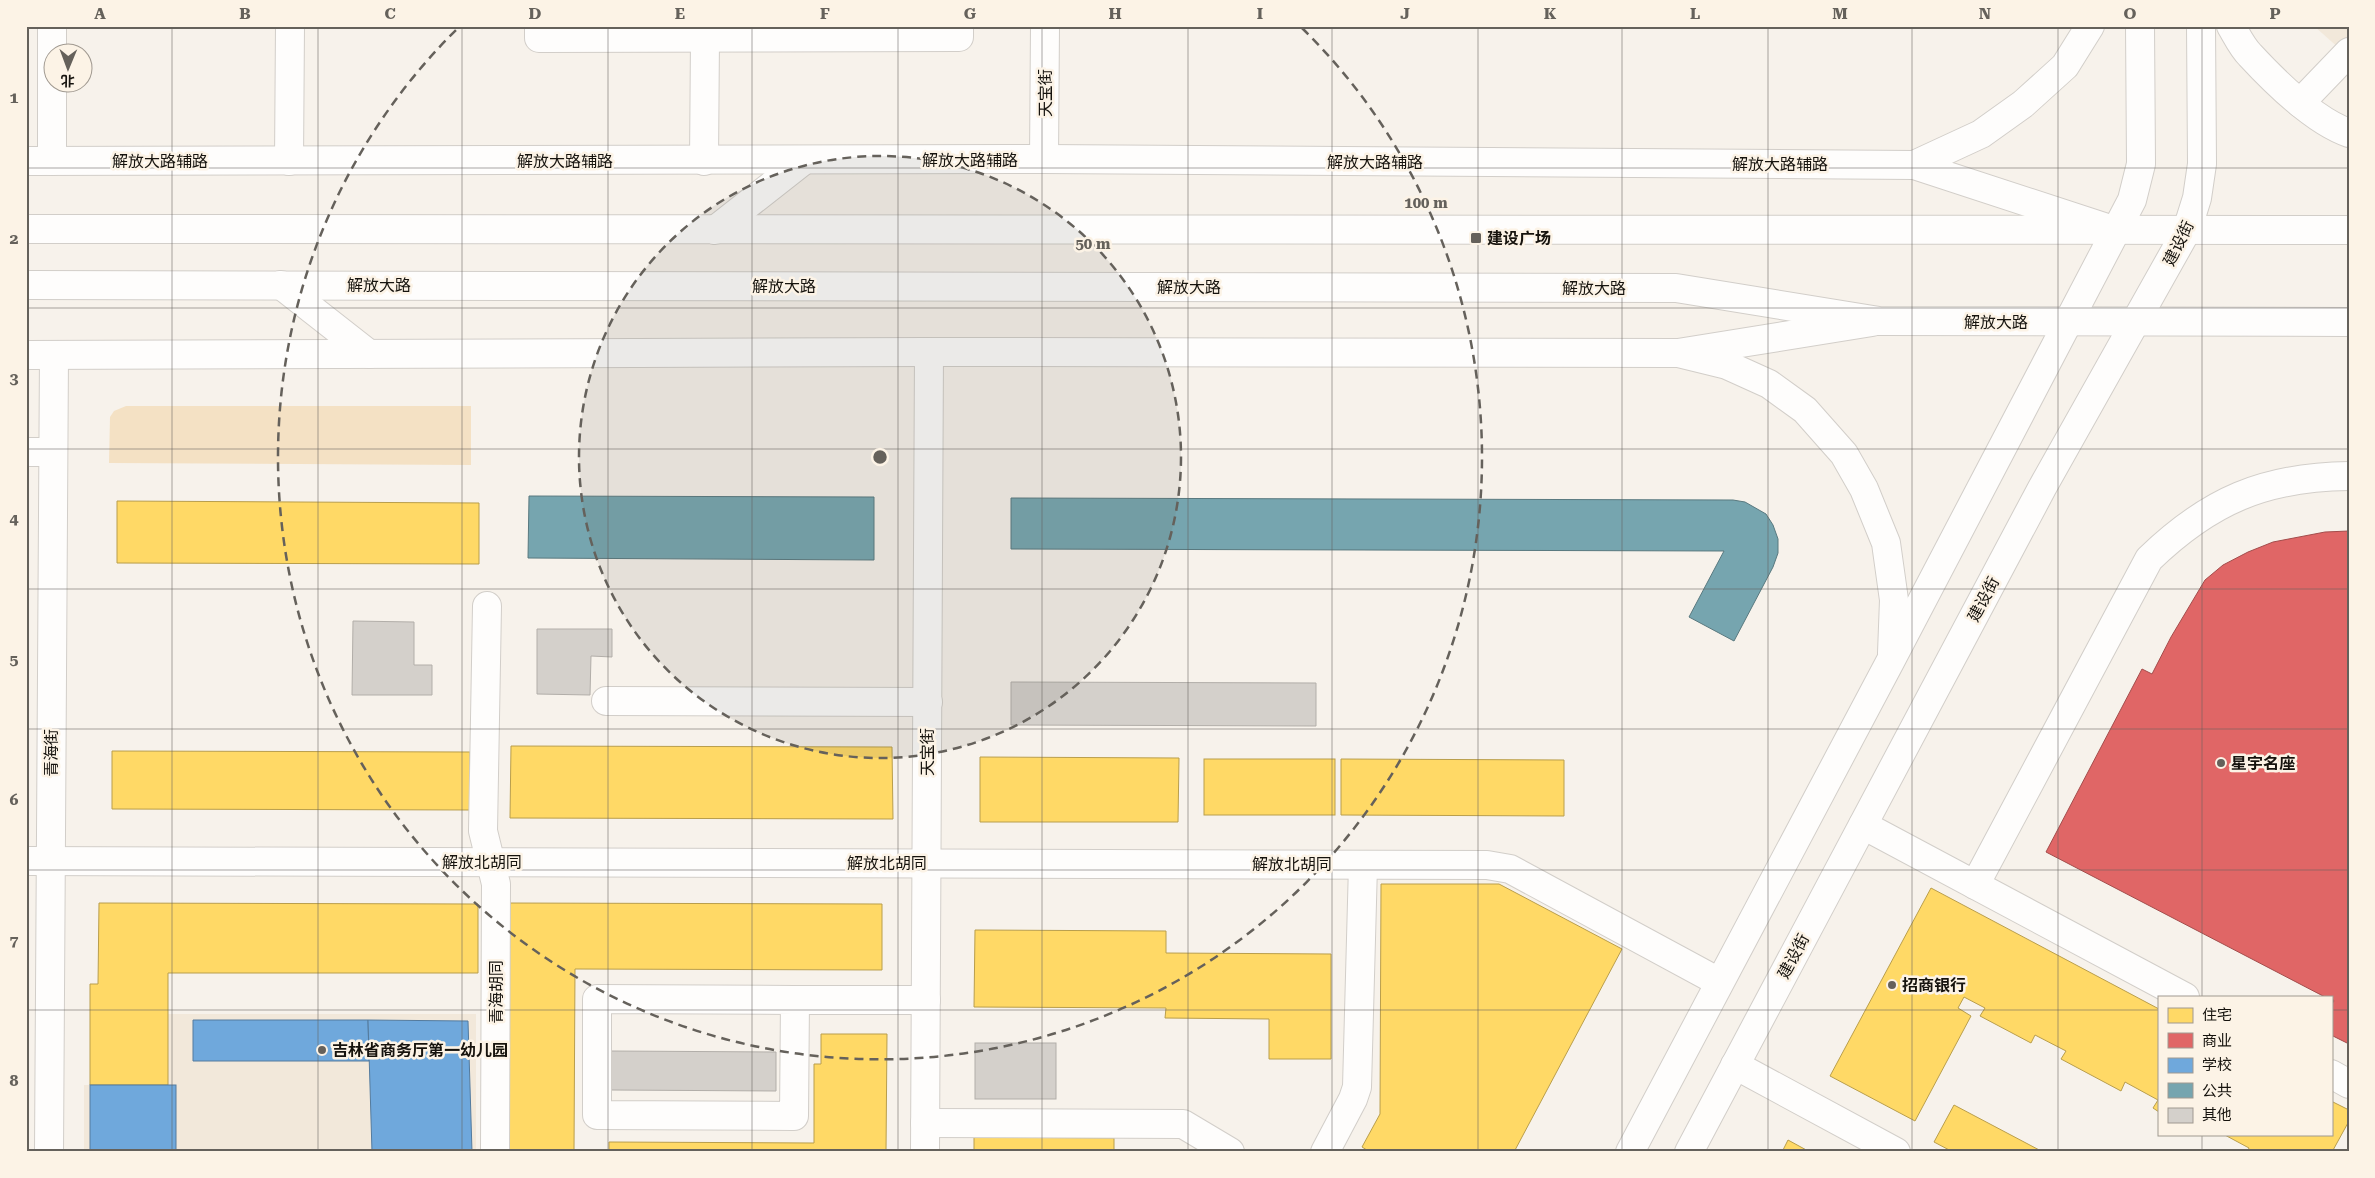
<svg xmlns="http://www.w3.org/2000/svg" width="2375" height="1178" font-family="'Roboto Serif','Noto Sans SC',serif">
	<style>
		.built { fill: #f2e8da }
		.green { fill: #f4e1c4 }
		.homes { fill: #ffd966; stroke: #b99e4c }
		.shops { fill: #e06666; stroke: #a34d4c }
		.schools { fill: #6fa8dc; stroke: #547b9e }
		.public { fill: #76a5af; stroke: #59797f }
		.building { fill: #d4d0cb; stroke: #b2aea9 }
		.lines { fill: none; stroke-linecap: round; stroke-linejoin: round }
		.minor-casing { stroke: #d2cec9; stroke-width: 30 }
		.major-casing { stroke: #d2cec9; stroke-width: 30 }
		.minor { stroke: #fefdfc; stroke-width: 28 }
		.major { stroke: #fefdfc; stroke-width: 28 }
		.grid { fill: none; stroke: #65615b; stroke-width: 1; stroke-opacity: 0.55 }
		.ring { fill: none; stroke: #65615b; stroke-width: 2.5; stroke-dasharray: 9 6 }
		.poi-dot { fill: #65615b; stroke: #fcf3e6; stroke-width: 2 }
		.labels { text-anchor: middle; stroke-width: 5; stroke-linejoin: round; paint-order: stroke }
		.street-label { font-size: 16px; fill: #16130e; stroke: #fcf3e6 }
		.poi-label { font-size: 16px; font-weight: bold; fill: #16130e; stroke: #fcf3e6; text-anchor: start }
		.centre { fill: #65615b; stroke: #fcf3e6; stroke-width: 2.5 }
		.ring-label { font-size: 15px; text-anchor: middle; font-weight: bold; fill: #65615b; stroke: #fcf3e6; stroke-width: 5; stroke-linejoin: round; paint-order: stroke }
		.neatline { fill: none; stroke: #65615b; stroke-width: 2 }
		.grid-label { font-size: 16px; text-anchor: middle; font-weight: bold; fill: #65615b }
	</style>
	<rect width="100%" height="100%" fill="#f7f2eb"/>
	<g class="built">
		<path d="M2314 26H2349V57Z"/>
		<path d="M168 1014H476V1152H84V1085H168Z"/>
	</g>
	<path class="green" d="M126 406H471V465L109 463 110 417 114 411Z"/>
	<g class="homes">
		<path d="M117 501 479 503V564L117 563Z"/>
		<path d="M511 746 892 747 893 819 510 818Z"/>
		<path d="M112 751 470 752V810L112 809Z"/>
		<path d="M980 757 1179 758 1178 822H980Z"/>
		<rect x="1204" y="759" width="131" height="56"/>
		<path d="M1341 759 1564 760V816L1341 815Z"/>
		<path d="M1381 884H1499L1622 949 1514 1152H1370L1362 1147 1380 1114Z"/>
		<path d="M1931 888 2159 1009V1112L2153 1108 2158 1100 2125 1082 2121 1091 2061 1059 2066 1051 2035 1035 2031 1043 1980 1016 1985 1008 1964 997 1958 1008 1971 1016 1915 1121 1830 1076Z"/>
		<path d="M99 903 478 904V973H168V1085H90V984H98Z"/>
		<path d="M507 903 882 904V970L575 969 574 1152H506Z"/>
		<path d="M975 930 1166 931V953L1331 954V1059H1269V1019L1165 1018 1166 1008 974 1007Z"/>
		<path d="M821 1034H887L886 1152H609V1142L814 1143V1064H821Z"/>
		<path d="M2331 1101 2349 1110V1121L2332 1152H2247L2249 1148 2223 1134H2331Z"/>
		<path d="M1954 1105 2043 1152H1953L1934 1142Z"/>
		<path d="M974 1137 1114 1138V1152H974Z"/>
		<path d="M1788 1140 1810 1152H1782Z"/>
	</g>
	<path class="shops" d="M2349 531V1044L2331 1035V1005L2334 1001 2331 997H2325L2046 852 2142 669 2152 674 2171 637 2205 580 2223 565 2248 552 2273 542 2325 532Z"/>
	<g class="schools">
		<path d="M193 1020H368L369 1061H193Z"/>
		<path d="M368 1020 468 1021 472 1152H372Z"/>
		<rect x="90" y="1085" width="86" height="67"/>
	</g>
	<g class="public">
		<path d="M529 496 874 497V560L528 558Z"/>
		<path d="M1011 498 1733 500 1745 502 1766 514 1773 525 1778 539V553L1773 567 1734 641 1689 617 1724 551 1011 549Z"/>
	</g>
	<g class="building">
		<path d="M353 621 414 622V665H432V695H352Z"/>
		<path d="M537 629H612V657L591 656 590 695 537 694Z"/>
		<path d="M1011 682 1316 683V726L1011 725Z"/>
		<rect x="975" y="1043" width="81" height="56"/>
		<path d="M611 1051 776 1052V1091L611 1090Z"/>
	</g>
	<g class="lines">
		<g class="minor-casing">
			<g id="minor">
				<path d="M539 26V38L959 37V26"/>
				<path d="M2231 26C2237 36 2242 47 2250 55 2275 82 2314 121 2349 133"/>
				<path d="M2300 103 2349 52"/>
				<path d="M1044 159 1045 26"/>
				<path d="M26 161 1044 159 1914 165 2107 228"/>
				<path d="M52 161V26"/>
				<path d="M289 161 290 26"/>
				<path d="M704 161 705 38"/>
				<path d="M1914 165 1981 134 2023 104 2065 66 2090 26"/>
				<path d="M26 355 929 352 1678 353 1872 322"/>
				<path d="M26 452H53"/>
				<path d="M487 606 483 831 496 884 495 1152"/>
				<path d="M606 701 928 702"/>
				<path d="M1863 825 2185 997"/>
				<path d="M26 861 1487 865 1510 869 1719 982"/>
				<path d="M1975 885 2149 559C2209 501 2264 477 2349 476"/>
				<path d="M597 999 795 1000 794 1116 597 1115Z"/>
				<path d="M795 1000H926"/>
				<path d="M1735 1065 1896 1152"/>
				<path d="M2331 1074 2349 1084"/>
				<path d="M925 1123 1183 1124 1230 1152"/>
				<path d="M49 1152 54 355"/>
				<path d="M925 1152 929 352"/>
				<path d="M1325 1152 1353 1099 1357 1087 1363 865"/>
			</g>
		</g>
		<g class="major-casing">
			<g id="major">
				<path d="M26 229 2349 230"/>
				<path d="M715 230 803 161"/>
				<path d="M26 285 1676 288 1879 321 2349 322"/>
				<path d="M281 285 369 354"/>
				<path d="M1678 353 1727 365 1769 384 1805 410 1844 454 1864 489 1886 543 1894 600 1892 653"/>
				<path d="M1630 1152 1891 660 2132 200 2141 164 2140 26"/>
				<path d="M1689 1152 2042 488 2187 230 2197 198 2202 164 2201 26"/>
			</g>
		</g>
		<use href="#minor" class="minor"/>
		<use href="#major" class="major"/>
	</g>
	<path class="grid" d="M172 26V1152M318 26V1152M462 26V1152M608 26V1152M752 26V1152M898 26V1152M1042 26V1152M1188 26V1152M1332 26V1152M1478 26V1152M1622 26V1152M1768 26V1152M1912 26V1152M2058 26V1152M2202 26V997M26 168H2349M26 308H2349M26 449H2349M26 589H2349M26 729H2349M26 870H2349M26 1010H2159M2331 1010H2349M2202 1134V1152"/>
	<circle cx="880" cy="457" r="301" fill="#65615b" fill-opacity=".12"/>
	<g class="ring">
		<circle cx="880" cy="457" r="301"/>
		<path d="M1302 28A602 602 0 1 1 458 28"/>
	</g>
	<g class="poi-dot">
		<rect x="1470" y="232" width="12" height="12" rx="2.5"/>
		<circle cx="2221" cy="763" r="5"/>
		<circle cx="1892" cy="985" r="5"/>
		<circle cx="322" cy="1050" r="5"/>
	</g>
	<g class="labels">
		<g class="street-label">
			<text transform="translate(1045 93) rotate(-90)" y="6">天宝街</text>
			<text x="970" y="166">解放大路辅路</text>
			<text x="160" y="167">解放大路辅路</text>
			<text x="565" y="167">解放大路辅路</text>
			<text x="1375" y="168">解放大路辅路</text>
			<text x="1780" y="170">解放大路辅路</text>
			<text transform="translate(2178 243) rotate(-64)" y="6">建设街</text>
			<text x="379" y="291">解放大路</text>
			<text x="784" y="292">解放大路</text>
			<text x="1189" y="293">解放大路</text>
			<text x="1594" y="294">解放大路</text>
			<text x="1996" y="328">解放大路</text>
			<text transform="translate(1983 599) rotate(-62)" y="6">建设街</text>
			<text transform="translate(927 752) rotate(-90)" y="6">天宝街</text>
			<text transform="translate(51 753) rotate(-90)" y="6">青海街</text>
			<text x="482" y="868">解放北胡同</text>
			<text x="887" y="869">解放北胡同</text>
			<text x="1292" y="870">解放北胡同</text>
			<text transform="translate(1793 956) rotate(-62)" y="6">建设街</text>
			<text transform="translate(496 992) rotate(-90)" y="6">青海胡同</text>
		</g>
		<g class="poi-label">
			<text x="1487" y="244">建设广场</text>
			<text x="2231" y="769">星宇名座</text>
			<text x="1902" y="991">招商银行</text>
			<text x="332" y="1056">吉林省商务厅第一幼儿园</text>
		</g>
	</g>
	<circle cx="880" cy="457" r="8" class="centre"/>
	<g class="ring-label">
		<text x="1426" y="208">100 m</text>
		<text x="1093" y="249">50 m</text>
	</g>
	<rect width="2375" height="1178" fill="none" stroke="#fcf3e6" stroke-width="55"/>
	<rect x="2158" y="996" width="175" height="140" fill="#fcf3e6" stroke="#a09990"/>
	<rect x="2168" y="1008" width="25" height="15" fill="#ffd966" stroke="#a09990"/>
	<text x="2202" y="1020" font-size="15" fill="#16130e">住宅</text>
	<rect x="2168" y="1033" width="25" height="15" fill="#e06666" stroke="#a09990"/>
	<text x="2202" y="1046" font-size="15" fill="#16130e">商业</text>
	<rect x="2168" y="1058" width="25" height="15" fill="#6fa8dc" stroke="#a09990"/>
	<text x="2202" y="1070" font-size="15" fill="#16130e">学校</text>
	<rect x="2168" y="1083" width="25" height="15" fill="#76a5af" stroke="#a09990"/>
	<text x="2202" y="1096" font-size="15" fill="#16130e">公共</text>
	<rect x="2168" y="1108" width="25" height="15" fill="#d4d0cb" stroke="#a09990"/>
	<text x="2202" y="1120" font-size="15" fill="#16130e">其他</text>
	<g transform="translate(68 68) rotate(181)"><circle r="24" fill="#fcf3e6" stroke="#a09990"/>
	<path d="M0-4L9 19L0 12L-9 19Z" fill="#65615b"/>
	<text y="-8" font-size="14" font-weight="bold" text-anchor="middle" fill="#16130e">北</text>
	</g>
	<rect x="28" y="28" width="2320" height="1122" class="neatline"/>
	<g class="grid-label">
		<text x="100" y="19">A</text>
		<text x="245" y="19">B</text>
		<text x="390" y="19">C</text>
		<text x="535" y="19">D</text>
		<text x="680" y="19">E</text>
		<text x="825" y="19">F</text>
		<text x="970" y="19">G</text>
		<text x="1115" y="19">H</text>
		<text x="1260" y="19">I</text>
		<text x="1405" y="19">J</text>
		<text x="1550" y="19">K</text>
		<text x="1695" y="19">L</text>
		<text x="1840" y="19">M</text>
		<text x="1985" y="19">N</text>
		<text x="2130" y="19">O</text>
		<text x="2275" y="19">P</text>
		<text x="14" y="103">1</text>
		<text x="14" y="244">2</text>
		<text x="14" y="384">3</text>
		<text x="14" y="524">4</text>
		<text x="14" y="665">5</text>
		<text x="14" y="805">6</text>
		<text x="14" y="946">7</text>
		<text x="14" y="1086">8</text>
	</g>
</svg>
